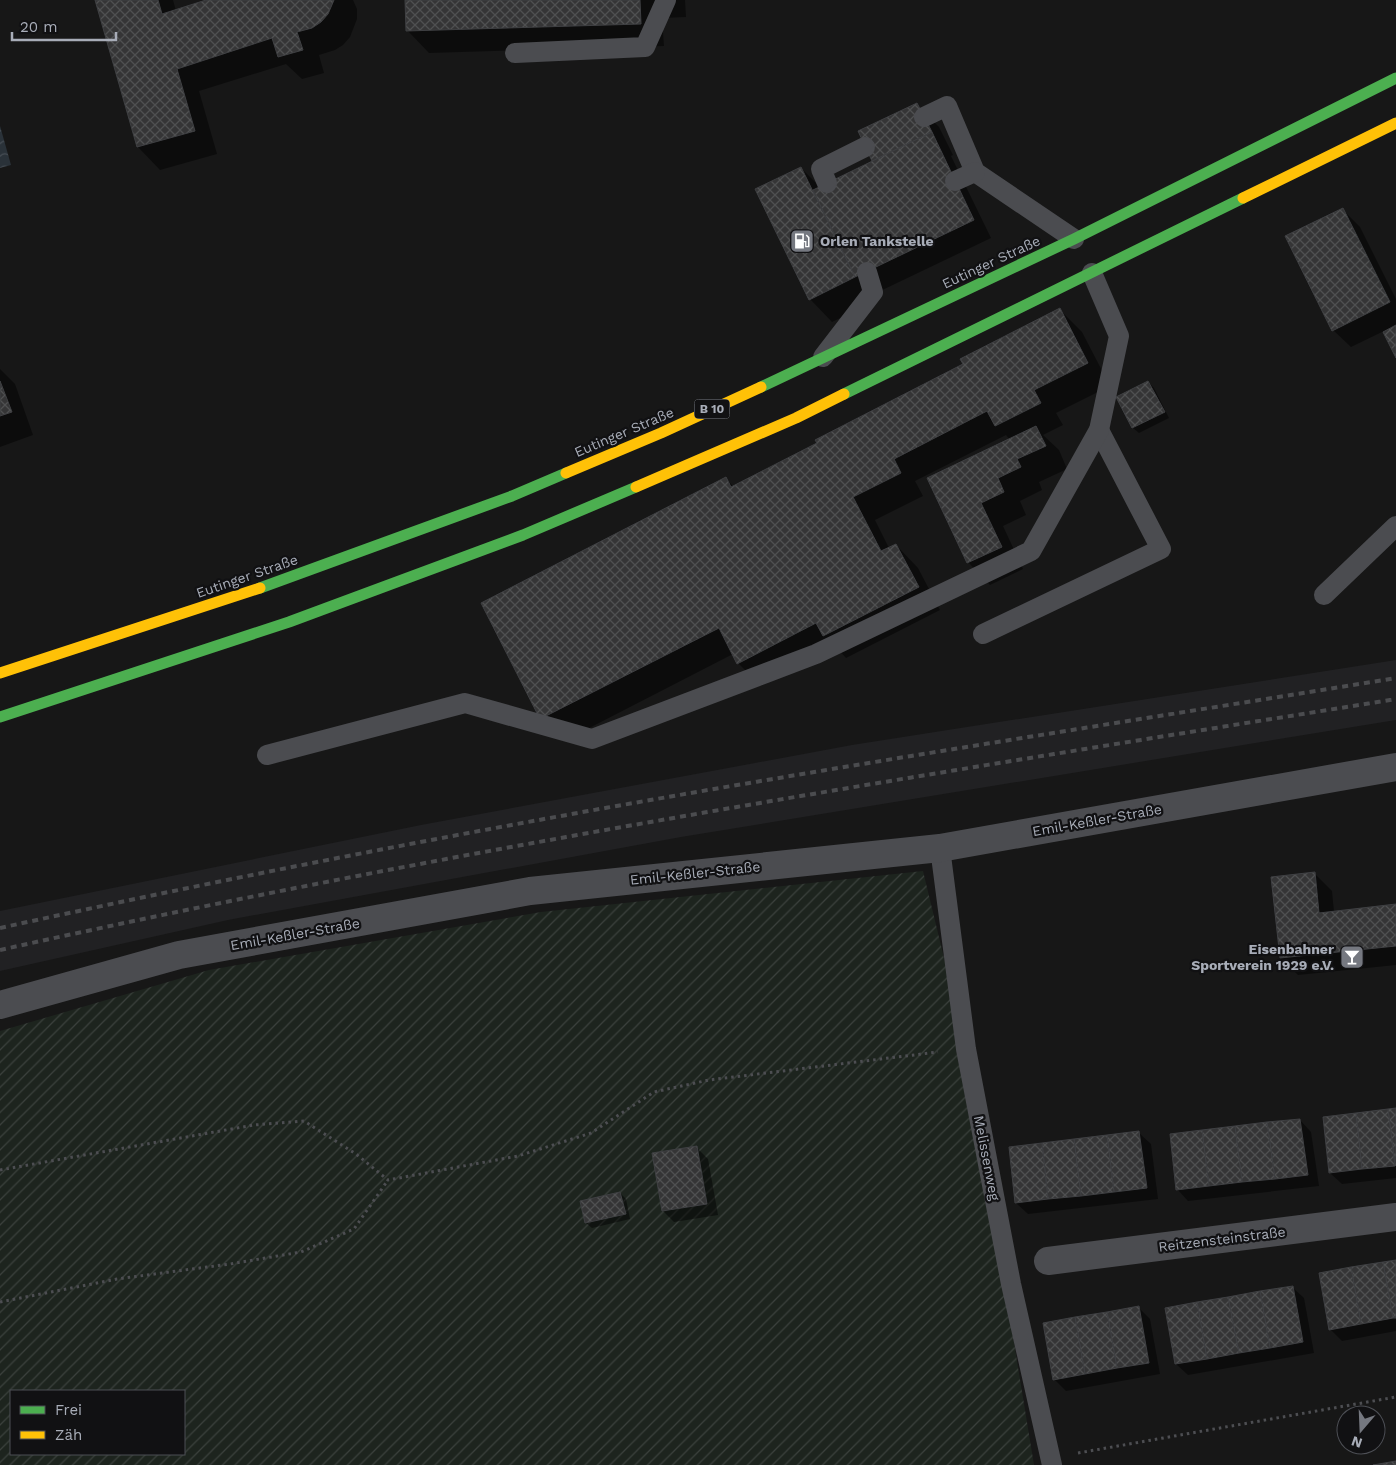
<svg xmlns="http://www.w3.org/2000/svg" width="1396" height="1465" font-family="'Work Sans',sans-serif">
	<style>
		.built { fill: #212123 }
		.garden { fill: url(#garden-furrows); fill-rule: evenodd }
		.water { fill: url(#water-waves) }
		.shadow { fill: #0007 }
		.building { fill: url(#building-cross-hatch); stroke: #3f4043 }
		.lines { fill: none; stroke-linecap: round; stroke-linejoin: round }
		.path { stroke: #4d4e52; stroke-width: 3; stroke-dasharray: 2.5 4; stroke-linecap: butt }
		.lane { stroke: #4b4c50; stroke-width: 20 }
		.street { stroke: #4b4c50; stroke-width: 28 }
		.fast { stroke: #4caf50; stroke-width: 11 }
		.slow { stroke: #ffc107; stroke-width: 11 }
		.rail { stroke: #4b4c4f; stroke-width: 4; stroke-dasharray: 6 5; stroke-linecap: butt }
		.labels { text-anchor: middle; stroke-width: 4.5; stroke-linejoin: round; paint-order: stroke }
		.shield { fill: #111113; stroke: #7b7e86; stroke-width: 1 }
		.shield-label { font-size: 12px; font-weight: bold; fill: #a8adb8 }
		.poi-label { font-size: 14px; font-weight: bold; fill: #a8adb8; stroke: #111113; text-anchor: start }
		.street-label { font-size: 14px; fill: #a8adb8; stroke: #111113 }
	</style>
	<defs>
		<pattern id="garden-furrows" width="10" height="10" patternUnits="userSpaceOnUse" patternTransform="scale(1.25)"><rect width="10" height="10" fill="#1d241e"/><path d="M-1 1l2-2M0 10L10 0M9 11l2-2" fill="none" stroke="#3b413d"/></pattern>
		<pattern id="water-waves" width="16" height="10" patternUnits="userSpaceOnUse" patternTransform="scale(1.25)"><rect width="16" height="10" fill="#2a3239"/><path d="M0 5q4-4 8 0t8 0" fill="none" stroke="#464d54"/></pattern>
		<pattern id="building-cross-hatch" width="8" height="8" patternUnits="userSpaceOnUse" patternTransform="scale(1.25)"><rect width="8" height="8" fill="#353536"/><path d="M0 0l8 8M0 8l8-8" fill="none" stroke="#4f5051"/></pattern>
	</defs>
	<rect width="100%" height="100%" fill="#171717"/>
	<path class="built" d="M1396 660V720L681 837 228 920 0 971V911L421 825 852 745Z"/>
	<path class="garden" d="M923 871 966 1049 1034 1465H0V1031L209 970 541 912ZM11 1391H184V1454H11Z"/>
	<path class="water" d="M0 126 11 165 0 168Z"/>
	<g class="shadow">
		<path d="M96 0H173L176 11 211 0H353L357 9V19L350 37 343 45 335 50 319 55 324 73 302 79 286 64 199 91 217 154 160 170 138 147Z"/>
		<path d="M406 0H685L686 17 662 18 664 46 429 53 407 30Z"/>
		<path d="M917 105 939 127 953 155 951 156 991 238 874 294 877 300 832 322 810 299 801 168 821 188 873 161 860 132Z"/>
		<path d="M1343 210 1360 227 1396 299V355L1384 331 1351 347 1333 330Z"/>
		<path d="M1060 310 1082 332 1110 386 1056 413 1063 425 1043 435 1059 450 1067 469 1039 482 1042 490 1020 501 1026 515 1003 526 1023 569 990 585 968 562 928 478 1010 440 1006 435 915 481 923 496 875 520 889 548 896 545 918 568 940 610 846 658 836 647 761 686 738 663 733 654 564 741 541 718 726 479 734 487 819 444 965 365Z"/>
		<path d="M0 369 15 384 33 435 0 447Z"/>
		<path d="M1148 382 1154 388 1169 418 1139 433 1133 428 1118 397Z"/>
		<path d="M1314 873 1332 891 1334 912 1396 906V965L1298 975 1281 958Z"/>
		<path d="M1396 1110V1178L1342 1184 1330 1173Z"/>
		<path d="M1300 1120 1311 1132 1319 1186 1188 1201 1177 1189Z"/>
		<path d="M1139 1133 1151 1144 1158 1199 1028 1214 1016 1203Z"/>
		<path d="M696 1147 708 1159 718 1215 674 1222 663 1211Z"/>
		<path d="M620 1193 626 1199 630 1219 592 1228 586 1223Z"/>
		<path d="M1396 1261V1331L1342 1341 1330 1329Z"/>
		<path d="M1292 1287 1304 1298 1314 1353 1188 1375 1176 1364Z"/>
		<path d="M1138 1307 1150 1319 1160 1374 1066 1391 1054 1379Z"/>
	</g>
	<g class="building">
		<path d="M95 0H158L162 14 206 0H334L328 14 321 22 312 28 297 32 303 50 278 57 272 38 177 69 195 131 137 147Z"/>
		<path d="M405 0H640L641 24 406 31Z"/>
		<path d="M917 103 932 132 872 161 858 131Z"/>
		<path d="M932 132 974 220 855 277 813 190Z"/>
		<path d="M801 167 855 277 809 300 755 189Z"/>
		<path d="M1343 208 1390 302 1332 331 1285 236Z"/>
		<path d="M1060 308 1088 363 1034 390 1041 403 995 426 987 411 894 459 901 473 853 497 881 551 896 544 919 587 823 636 816 623 737 664 719 628 540 719 481 603 726 477 731 487 817 443 815 440 963 364 960 359Z"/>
		<path d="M1396 325V358L1383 332Z"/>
		<path d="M0 381 12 412 0 416Z"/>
		<path d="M1148 381 1165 412 1132 428 1116 397Z"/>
		<path d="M1036 426 1046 446 1017 459 1021 467 998 478 1004 492 981 503 1002 547 967 563 927 478Z"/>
		<path d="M1315 872 1319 913 1396 904V946L1280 958 1271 877Z"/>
		<path d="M1396 1108V1165L1395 1166 1388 1109Z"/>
		<path d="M1388 1109 1395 1166 1362 1169 1356 1113Z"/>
		<path d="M1356 1113 1362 1169 1329 1173 1323 1117Z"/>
		<path d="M1300 1119 1308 1175 1275 1179 1267 1122Z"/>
		<path d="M1267 1122 1275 1179 1242 1182 1235 1126Z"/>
		<path d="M1235 1126 1242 1182 1209 1186 1202 1130Z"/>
		<path d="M1202 1130 1209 1186 1176 1190 1170 1134Z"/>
		<path d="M1139 1131 1147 1188 1114 1192 1107 1135Z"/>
		<path d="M1107 1135 1114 1192 1081 1196 1074 1139Z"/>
		<path d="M1074 1139 1081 1196 1048 1199 1042 1143Z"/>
		<path d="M1042 1143 1048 1199 1015 1203 1009 1147Z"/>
		<path d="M697 1146 707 1204 662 1211 652 1153Z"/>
		<path d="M620 1192 626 1214 585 1223 580 1201Z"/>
		<path d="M1396 1260V1318H1393L1383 1262Z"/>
		<path d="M1383 1262 1393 1318 1361 1324 1351 1267Z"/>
		<path d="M1351 1267 1361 1324 1329 1330 1319 1273Z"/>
		<path d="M1293 1286 1303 1342 1270 1348 1260 1291Z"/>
		<path d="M1260 1291 1270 1348 1239 1353 1228 1297Z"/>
		<path d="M1228 1297 1239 1353 1207 1359 1197 1302Z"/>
		<path d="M1197 1302 1207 1359 1175 1364 1165 1308Z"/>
		<path d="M1139 1306 1149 1363 1117 1368 1107 1312Z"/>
		<path d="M1107 1312 1117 1368 1085 1374 1075 1317Z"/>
		<path d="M1075 1317 1085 1374 1053 1380 1043 1323Z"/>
		<path d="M1396 1461V1465H1373Z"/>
	</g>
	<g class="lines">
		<g class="path">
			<path d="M0 1170 254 1125 304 1121 356 1154 388 1180 518 1156 591 1133 654 1092 709 1080 938 1052"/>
			<path d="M0 1302 117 1279 230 1264 301 1252 354 1229 388 1180"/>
			<path d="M1078 1453 1396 1397"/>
		</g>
		<g class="lane">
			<path d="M515 53 645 47 666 0"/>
			<path d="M924 117 947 106 975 172 1074 239"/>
			<path d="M955 181 975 172"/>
			<path d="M827 183 821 169 865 147"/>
			<path d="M823 357 873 292 867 272"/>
			<path d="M1324 595 1396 526"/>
			<path d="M983 634 1161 549 1099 430"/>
			<path d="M267 755 465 703 592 739 816 654 1031 551 1099 430 1119 336 1092 273"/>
			<path d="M940 848 966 1049 1011 1284 1052 1465"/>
		</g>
		<g class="street">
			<path d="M0 1005 179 955 530 891 940 848 1396 767"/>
			<path d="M1048 1261 1396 1217"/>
		</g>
		<g class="fast">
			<path d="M761 387 1074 239 1396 78"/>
			<path d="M844 394 1243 198"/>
			<path d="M260 588 512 496 566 473"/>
			<path d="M0 717 289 622 523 535 636 487"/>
		</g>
		<g class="slow">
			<path d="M1243 198 1396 123"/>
			<path d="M566 473 661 433 761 387"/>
			<path d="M636 487 796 418 844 394"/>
			<path d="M0 673 260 588"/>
		</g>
		<g class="rail">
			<path d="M0 928C237 876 475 830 714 789 941 750 1168 715 1396 678"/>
			<path d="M0 950C462 847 929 774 1396 699"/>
		</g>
	</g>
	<defs>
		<g id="fuel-square" transform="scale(1.25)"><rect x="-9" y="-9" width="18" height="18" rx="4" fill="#757880" stroke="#111113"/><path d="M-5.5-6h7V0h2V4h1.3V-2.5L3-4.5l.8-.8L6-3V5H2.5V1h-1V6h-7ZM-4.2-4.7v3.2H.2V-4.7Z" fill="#fff"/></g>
		<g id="bar-square" transform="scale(1.25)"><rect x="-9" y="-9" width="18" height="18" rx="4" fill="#757880" stroke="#111113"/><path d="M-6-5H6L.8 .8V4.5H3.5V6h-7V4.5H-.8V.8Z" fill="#fff"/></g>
	</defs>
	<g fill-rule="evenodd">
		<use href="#fuel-square" x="802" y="241"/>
		<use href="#bar-square" x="1352" y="957"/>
	</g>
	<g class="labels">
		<rect class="shield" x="694.5" y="399.5" width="35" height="19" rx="4"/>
		<g class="shield-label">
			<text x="712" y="413">B 10</text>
		</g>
		<g class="poi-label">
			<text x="820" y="246">Orlen Tankstelle</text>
			<text x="1334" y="954" text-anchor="end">Eisenbahner<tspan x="1334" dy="16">Sportverein 1929 e.V.</tspan></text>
		</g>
		<g class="street-label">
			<text transform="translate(991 262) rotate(-25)" y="5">Eutinger Straße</text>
			<text transform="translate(624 432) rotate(-23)" y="5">Eutinger Straße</text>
			<text transform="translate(247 576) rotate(-19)" y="5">Eutinger Straße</text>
			<text transform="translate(1097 820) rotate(-10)" y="5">Emil-Keßler-Straße</text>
			<text transform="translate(695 873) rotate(-6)" y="5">Emil-Keßler-Straße</text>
			<text transform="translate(295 934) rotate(-10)" y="5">Emil-Keßler-Straße</text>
			<text transform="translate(987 1158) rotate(79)" y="5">Melissenweg</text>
			<text transform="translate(1222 1239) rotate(-7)" y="5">Reitzensteinstraße</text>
		</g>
	</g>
	<rect x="10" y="1390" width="175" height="65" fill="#111113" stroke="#4d4f55"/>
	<rect x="20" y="1406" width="25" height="8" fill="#4caf50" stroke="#4d4f55"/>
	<text x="55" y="1415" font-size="15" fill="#a8adb8">Frei</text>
	<rect x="20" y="1431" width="25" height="8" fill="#ffc107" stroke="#4d4f55"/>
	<text x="55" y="1440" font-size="15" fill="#a8adb8">Zäh</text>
	<g transform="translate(1361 1430) rotate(199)"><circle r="24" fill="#111113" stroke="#4d4f55"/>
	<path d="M0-4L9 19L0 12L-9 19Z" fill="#757880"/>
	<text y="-8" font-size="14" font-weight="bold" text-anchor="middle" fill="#a8adb8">N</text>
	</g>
	<path d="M12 32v8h104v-8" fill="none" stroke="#a8adb8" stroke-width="2.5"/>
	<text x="20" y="32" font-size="15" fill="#a8adb8" stroke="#111113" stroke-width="4" paint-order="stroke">20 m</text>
</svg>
